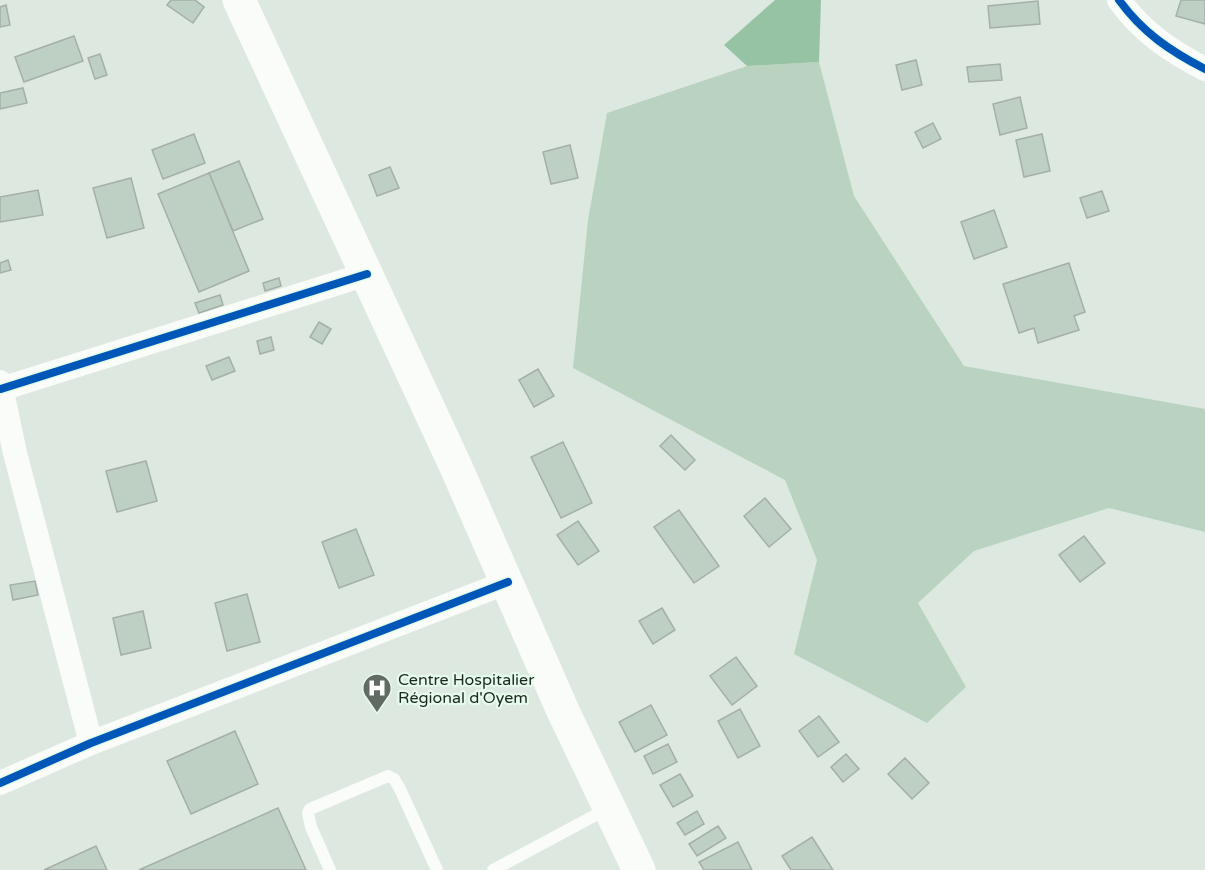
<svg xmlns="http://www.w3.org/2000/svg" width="1205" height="870" font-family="'Varela Round',sans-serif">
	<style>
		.green { fill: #bad3c1 }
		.water { fill: #96c3a4 }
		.building { fill: #becfc3; stroke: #a5afa8; stroke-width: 1.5 }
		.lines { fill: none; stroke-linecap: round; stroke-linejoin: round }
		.lane { stroke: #fafcfa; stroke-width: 12 }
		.street { stroke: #fafcfa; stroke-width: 24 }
		.primary { stroke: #fafcfa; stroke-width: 33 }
		.cycleway-casing { stroke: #e5fbeb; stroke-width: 11 }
		.cycleway { stroke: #0057b8; stroke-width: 8 }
		.labels { text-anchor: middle; stroke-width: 4.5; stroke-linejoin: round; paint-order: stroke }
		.poi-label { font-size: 16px; fill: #1e2620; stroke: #e5fbeb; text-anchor: start }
	</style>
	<rect width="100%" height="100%" fill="#dde9e0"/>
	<path class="green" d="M819 62 854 196 964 366 1205 409V532L1109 508 974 551 918 603 966 687 927 723 794 654 817 560 785 480 573 368 588 220 607 113 747 66Z"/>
	<path class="water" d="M775 0H821L819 62 747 66 724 45Z"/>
	<g class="building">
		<path d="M171 0H195L204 7 193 23 167 5Z"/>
		<path d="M1181 0H1205V24L1176 16Z"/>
		<path d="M1038 1 1040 24 990 28 988 6Z"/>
		<path d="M6 5 10 25 0 27V7Z"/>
		<path d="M74 36 83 61 24 82 15 57Z"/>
		<path d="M100 54 107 75 95 79 88 58Z"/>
		<path d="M916 60 922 85 902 90 896 65Z"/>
		<path d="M1000 64 1002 80 969 82 967 67Z"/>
		<path d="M23 88 27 103 0 109V93Z"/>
		<path d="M1020 97 1027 128 1000 135 993 104Z"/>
		<path d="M933 123 941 139 923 148 915 132Z"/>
		<path d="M194 134 205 163 163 179 152 150Z"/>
		<path d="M1042 134 1050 171 1024 177 1016 140Z"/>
		<path d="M570 145 578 178 551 184 543 152Z"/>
		<path d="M239 161 263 219 233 231 209 173Z"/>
		<path d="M390 167 399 188 377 196 369 175Z"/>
		<path d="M209 173 249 271 199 292 158 194Z"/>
		<path d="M131 178 144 228 107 238 93 188Z"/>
		<path d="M38 190 43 215 0 222V197Z"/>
		<path d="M1102 191 1109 211 1087 218 1080 198Z"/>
		<path d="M994 210 1007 247 974 259 961 222Z"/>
		<path d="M8 260 11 270 0 273V263Z"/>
		<path d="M1069 263 1085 312 1074 316 1079 330 1038 343 1034 328 1019 333 1003 284Z"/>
		<path d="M279 278 281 286 265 291 263 283Z"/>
		<path d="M220 295 223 305 199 313 195 303Z"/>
		<path d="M319 322 331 329 322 344 310 337Z"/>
		<path d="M271 337 274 350 260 354 257 341Z"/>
		<path d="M229 357 235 371 212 380 206 366Z"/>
		<path d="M538 369 554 396 534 407 519 380Z"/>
		<path d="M671 435 695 460 685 470 660 446Z"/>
		<path d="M563 442 592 503 561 518 531 457Z"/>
		<path d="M146 461 157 501 117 512 106 471Z"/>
		<path d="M765 498 791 529 769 547 744 516Z"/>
		<path d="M679 510 719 566 694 583 654 527Z"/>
		<path d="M578 521 599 551 578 565 557 535Z"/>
		<path d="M356 529 374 575 339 588 322 542Z"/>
		<path d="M1084 536 1105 563 1080 582 1059 555Z"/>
		<path d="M35 581 38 595 13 600 10 585Z"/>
		<path d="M247 594 260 642 227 651 215 603Z"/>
		<path d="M662 608 675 630 653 644 639 621Z"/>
		<path d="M143 611 151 648 121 655 113 618Z"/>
		<path d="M736 657 757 686 732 705 710 676Z"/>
		<path d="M651 705 667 735 635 752 619 722Z"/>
		<path d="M740 709 760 746 738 758 718 721Z"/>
		<path d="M819 716 839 742 818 757 799 731Z"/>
		<path d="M235 731 258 784 191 814 167 761Z"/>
		<path d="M668 744 677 762 653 774 644 756Z"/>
		<path d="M846 754 859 769 843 782 831 767Z"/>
		<path d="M905 758 929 783 912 799 888 774Z"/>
		<path d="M680 774 693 796 673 807 660 785Z"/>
		<path d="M278 808 306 870H139Z"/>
		<path d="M697 811 704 824 685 835 677 823Z"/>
		<path d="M718 826 726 838 697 856 689 844Z"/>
		<path d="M812 837 833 870H791L782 856Z"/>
		<path d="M738 842 752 870H704L699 862Z"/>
		<path d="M96 846 107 870H44Z"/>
	</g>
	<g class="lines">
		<g class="lane">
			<path d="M330 870 311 827 308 813 310 809 388 776 394 779 400 789 437 870"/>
			<path d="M493 870 607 809"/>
		</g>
		<g class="street">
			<path d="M1119 0C1142 32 1170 51 1205 69"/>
			<path d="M0 382 15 453 91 743"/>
			<path d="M1 389 367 274"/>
			<path d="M0 783 91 743 508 582"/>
		</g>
		<path class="primary" d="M239 0 456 467 563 711 639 870"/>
		<g class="cycleway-casing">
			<g id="cycleway">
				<path d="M1119 0C1142 32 1170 51 1205 69"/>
				<path d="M1 389 367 274"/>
				<path d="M0 783 91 743 508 582"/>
			</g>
		</g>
		<use href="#cycleway" class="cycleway"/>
	</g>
	<defs>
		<g id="hospital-pin" transform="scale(1.5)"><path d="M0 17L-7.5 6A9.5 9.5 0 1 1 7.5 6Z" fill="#616a63" stroke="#e5fbeb"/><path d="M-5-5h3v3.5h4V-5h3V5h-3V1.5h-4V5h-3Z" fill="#fff"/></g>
	</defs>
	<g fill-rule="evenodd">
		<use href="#hospital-pin" x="377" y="688"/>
	</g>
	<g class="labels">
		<g class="poi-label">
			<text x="398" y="685">Centre Hospitalier<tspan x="398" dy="18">Régional d'Oyem</tspan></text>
		</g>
	</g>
</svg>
